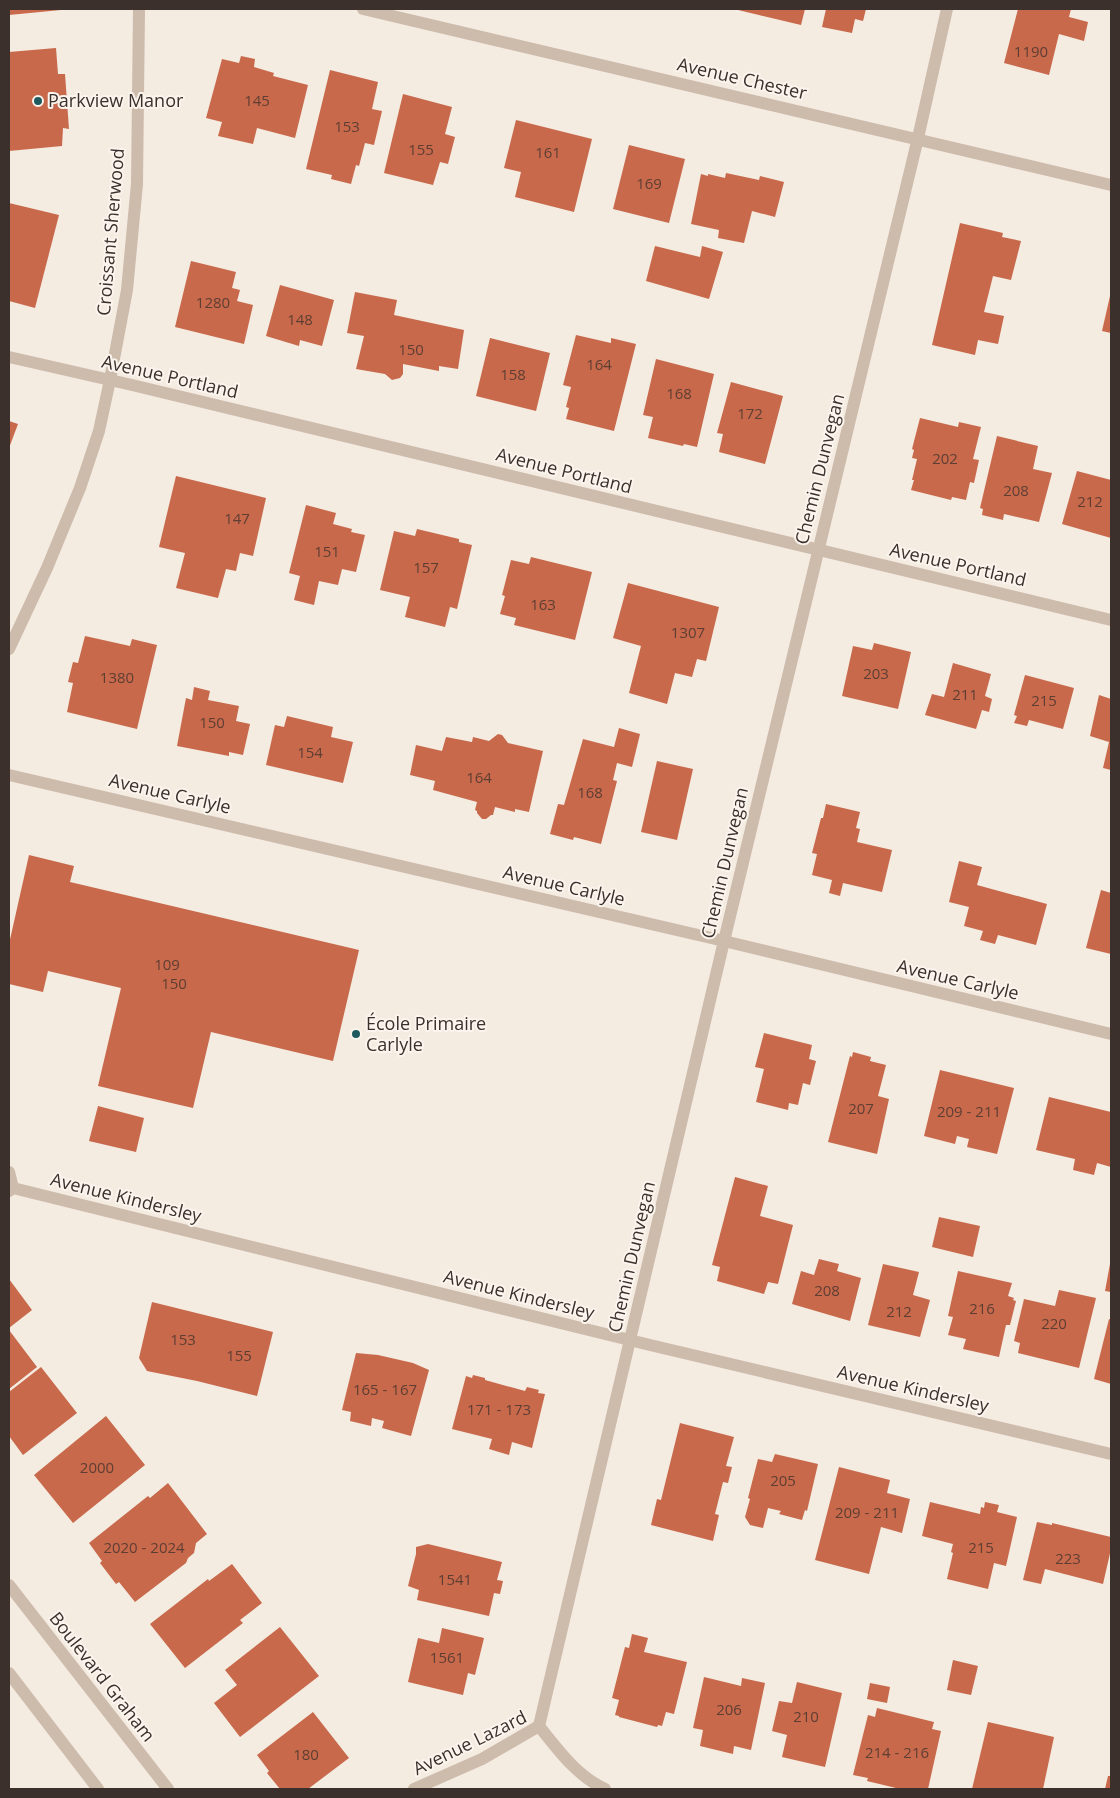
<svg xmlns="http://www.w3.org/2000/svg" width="1120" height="1798" font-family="'Open Sans',sans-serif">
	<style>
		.building { fill: #c8694b }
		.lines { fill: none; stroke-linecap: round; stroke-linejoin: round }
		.minor { stroke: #cdbbac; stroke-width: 12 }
		.tertiary { stroke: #cdbbac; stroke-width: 12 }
		.poi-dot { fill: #1f5a5e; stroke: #fbf5ee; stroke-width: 2 }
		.labels { text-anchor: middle; stroke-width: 4; stroke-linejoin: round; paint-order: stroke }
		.number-label { font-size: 15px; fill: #5e3e33 }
		.street-label { font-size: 18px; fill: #3b302b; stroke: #fbf5ee }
		.poi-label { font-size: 18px; fill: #3b302b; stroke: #fbf5ee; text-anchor: start }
	</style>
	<rect width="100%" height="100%" fill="#f4ebe1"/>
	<g class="building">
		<path d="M9 9H61V10L9 15Z"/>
		<path d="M739 9H805L801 25 738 10Z"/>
		<path d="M826 9H866L863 21 855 19 852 33 822 27Z"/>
		<path d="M1018 9H1071L1069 17 1088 22 1084 41 1059 34 1049 75 1004 63Z"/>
		<path d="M56 48 58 74H65L69 129 63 128 62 146 9 151V52Z"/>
		<path d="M241 56 255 59 254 67 274 73 273 76 308 85 295 138 257 128 253 144 218 136 222 122 206 118 222 59 239 63Z"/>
		<path d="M330 70 378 82 372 109 382 111 374 145 365 143 359 166 356 165 351 184 331 179 332 175 306 169Z"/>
		<path d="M403 94 452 107 445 134 455 137 448 164 440 162 433 185 384 173Z"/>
		<path d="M516 120 592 139 574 212 515 197 521 172 504 168Z"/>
		<path d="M629 145 685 159 669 223 613 209Z"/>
		<path d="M726 173 759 180 760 176 784 182 775 217 752 211 744 243 718 238 719 230 691 224 701 174 708 176V174L725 178Z"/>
		<path d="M9 203 59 215 35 308 9 301Z"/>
		<path d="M960 223 1003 233 1002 237 1021 241 1011 280 993 276 984 312 1004 316 998 344 978 340 975 355 932 345Z"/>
		<path d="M655 246 700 257 702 246 723 252 709 299 646 281Z"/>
		<path d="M191 261 236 272 232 288 240 290 237 301 253 305 244 344 175 327Z"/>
		<path d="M280 285 334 300 322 346 300 340 299 346 266 336Z"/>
		<path d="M355 292 397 300 394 315 464 330 458 369 439 366V371L403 364V374L400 378 392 380 385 374 356 369 364 336 347 333Z"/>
		<path d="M1110 296H1111V333L1102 331Z"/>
		<path d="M576 335 611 343V338L636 344 614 431 566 419 569 408 566 407 571 387 563 385Z"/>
		<path d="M490 338 550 353 536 411 476 396Z"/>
		<path d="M656 359 714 374 697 447 684 444 683 446 648 438 653 417 643 415Z"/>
		<path d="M731 382 783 396 765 464 719 452 723 434 717 433Z"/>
		<path d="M920 418 958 427 959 422 981 427 973 459 979 460 974 483 970 482 966 500 952 497 951 500 911 490 914 480H912L917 459 912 458 914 450 912 449Z"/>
		<path d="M9 421 18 424 9 448Z"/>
		<path d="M997 436 1038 446 1033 469 1052 473 1039 522 1004 514 1003 520 982 515 983 509 980 508Z"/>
		<path d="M1077 471 1111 480V538L1062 524Z"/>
		<path d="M176 476 266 498 253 556 240 553 236 571 226 569 218 598 176 588 185 553 159 547Z"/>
		<path d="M306 505 336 513 333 524 352 529 351 532 365 535 356 572 342 569 338 585 319 581 314 605 294 600 300 576 289 573Z"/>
		<path d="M417 529 459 539V542L472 545 457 609 450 607 445 627 405 617 410 597 380 590 394 531 415 536Z"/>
		<path d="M531 557 592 572 575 640 514 625 516 618 500 614 505 596 502 595 511 560 529 564Z"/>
		<path d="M628 583 719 607 706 661 697 659 692 677 675 673 667 704 629 693 641 646 613 638Z"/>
		<path d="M85 636 130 646 132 639 157 645 137 729 67 712 73 683 68 682 73 662 78 663Z"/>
		<path d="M874 643 911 652 898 709 842 696 853 646 872 650Z"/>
		<path d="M953 663 991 674 985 696 992 699 989 712 982 710 976 729 925 715 932 694 944 697Z"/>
		<path d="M1025 675 1074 688 1063 729 1029 720 1027 726 1014 723 1017 716 1014 715Z"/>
		<path d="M194 687 210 691 208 700 239 706 236 721 250 724 243 755 229 752V756L177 746 186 698 192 700Z"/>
		<path d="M1099 695 1111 699V770L1103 768 1109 742 1090 736Z"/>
		<path d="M287 716 333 727 331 737 353 742 343 783 266 765 275 725 284 727Z"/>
		<path d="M619 728 640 734 632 767 617 763 613 780 617 781 601 844 574 837 573 840 550 834 558 804 564 805 583 739 614 747Z"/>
		<path d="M498 734 502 735 508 743 543 751 529 812 515 809V812L495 807 493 815H491L486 819H482L477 813V811L475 810 477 802 433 790 435 781 410 775 416 745 442 751 446 737 472 742 473 737 489 741Z"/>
		<path d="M657 761 693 769 677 840 641 832Z"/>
		<path d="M826 804 860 812 856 828 860 829 857 842 892 850 882 892 843 883 840 896 829 893 832 880 812 875 817 854 812 853 821 818H823Z"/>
		<path d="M29 855 74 866 70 882 359 950 333 1061 211 1032 193 1108 98 1086 121 988 48 971 43 992 9 984V944Z"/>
		<path d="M959 861 982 867 977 885 1047 904 1036 945 998 935 995 944 980 940 983 931 964 926 969 907 949 902Z"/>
		<path d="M1101 890 1111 893V954L1086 948Z"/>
		<path d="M764 1033 812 1045 809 1059 816 1061 810 1085 803 1083 798 1105 789 1103 788 1110 756 1102 764 1069 755 1067Z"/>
		<path d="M853 1052 871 1057 870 1061 886 1065 878 1096 889 1099 877 1154 828 1142 850 1056 852 1057Z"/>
		<path d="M940 1070 1014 1088 997 1154 967 1147 969 1139 957 1136 955 1144 924 1136Z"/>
		<path d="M1049 1097 1111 1112V1167L1097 1163 1094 1175 1073 1170 1075 1159 1036 1150Z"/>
		<path d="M98 1106 144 1118 136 1152 89 1141Z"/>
		<path d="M735 1177 768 1186 760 1216 793 1225 778 1284 768 1282 764 1294 717 1281 720 1267 712 1265Z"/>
		<path d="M939 1217 980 1226 973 1257 932 1247Z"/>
		<path d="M819 1259 839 1264 837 1271 861 1278 850 1321 792 1304 801 1271 814 1275Z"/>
		<path d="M883 1264 919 1272 913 1295 930 1300 920 1337 868 1325Z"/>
		<path d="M1110 1264H1111V1292L1105 1291Z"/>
		<path d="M958 1271 1012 1283 1008 1296 1014 1298 1013 1300 1016 1301 1010 1325H1006L999 1357 963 1349 966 1339 948 1335 953 1317 948 1316Z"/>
		<path d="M9 1279 32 1310 9 1328Z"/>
		<path d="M1059 1290 1096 1298 1079 1368 1018 1353 1020 1343 1014 1341 1024 1299 1055 1306Z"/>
		<path d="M152 1302 273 1332 257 1396 197 1381 147 1371 139 1358Z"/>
		<path d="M1109 1319 1111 1320V1384L1094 1379Z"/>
		<path d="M9 1330 37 1367 9 1389Z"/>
		<path d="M356 1353 378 1355 413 1363 429 1370 411 1436 382 1428 384 1421 372 1418 371 1426 350 1421 351 1412 342 1410Z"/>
		<path d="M41 1367 77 1413 23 1455 9 1436V1392Z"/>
		<path d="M473 1375 485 1378V1380L525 1391 527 1387 539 1390 538 1393 545 1394 532 1448 512 1442 509 1455 489 1449 492 1439 452 1429 466 1376 472 1378Z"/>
		<path d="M106 1416 145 1465 73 1523 34 1475Z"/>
		<path d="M680 1423 734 1437 726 1466 732 1467 728 1483 723 1482 715 1514 719 1515 713 1541 651 1525 657 1499 661 1500Z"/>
		<path d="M775 1454 818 1464 807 1511 805 1510 802 1520 779 1514 781 1511 768 1508 763 1528 750 1525 745 1517 750 1499 748 1498 758 1459 772 1462Z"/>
		<path d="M839 1467 890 1480 887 1493 910 1499 902 1533 881 1527 869 1574 815 1560Z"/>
		<path d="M168 1483 207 1534 196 1543 194 1553 188 1558 186 1563 135 1602 119 1582 116 1584 100 1563 102 1561 89 1543 148 1496 150 1498Z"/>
		<path d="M930 1502 980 1514 981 1507 984 1508 985 1502 999 1505 997 1512 1017 1517 1006 1566 994 1563 988 1589 947 1579 953 1553 951 1552 953 1544 922 1536Z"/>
		<path d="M1037 1522 1052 1525V1523L1111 1537V1549L1103 1584 1045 1569 1041 1584 1023 1580Z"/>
		<path d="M428 1544 502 1562 497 1580 503 1581 500 1594 494 1593 489 1616 417 1600 419 1590 408 1586 416 1554V1547Z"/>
		<path d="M232 1564 262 1603 240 1620 243 1623 185 1668 150 1624 208 1579 209 1581Z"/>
		<path d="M280 1627 319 1676 240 1737 214 1703 237 1685 225 1670Z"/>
		<path d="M442 1628 484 1638 475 1675 468 1673 463 1695 408 1682 418 1638 439 1643Z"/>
		<path d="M632 1634 648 1638 644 1652 687 1662 674 1714 666 1712 662 1726 658 1725 657 1727 619 1717V1716L615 1715 619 1700 612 1698 625 1647 629 1648Z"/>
		<path d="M953 1660 978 1666 971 1695 947 1690Z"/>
		<path d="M704 1677 741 1686 742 1678 765 1683 751 1750 734 1746 733 1754 700 1746 703 1730 693 1728Z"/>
		<path d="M797 1682 842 1693 825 1767 782 1757 787 1735 772 1731 779 1701 792 1703Z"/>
		<path d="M870 1683 890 1687 887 1703 867 1699Z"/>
		<path d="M877 1708 934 1722 932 1729 941 1731 928 1789H900L867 1781 868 1778 853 1775 868 1715 875 1717Z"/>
		<path d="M313 1712 349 1758 308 1789H280L267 1773 269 1771 257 1755Z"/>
		<path d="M988 1722 1054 1737 1043 1789H972Z"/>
		<path d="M1108 1776H1111V1789H1105Z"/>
	</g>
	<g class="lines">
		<g class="minor">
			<path d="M363 9 1111 185"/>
			<path d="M9 357 132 385 1111 620"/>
			<path d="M9 649 47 568 80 488 99 431 110 380 127 290 137 184 139 9"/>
			<path d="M9 775 724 941 1111 1034"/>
			<path d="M9 1172 13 1188"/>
			<path d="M9 1191 13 1188 650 1345 1111 1454"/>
			<path d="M539 1726 724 941 918 138 947 9"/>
			<path d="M414 1789 482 1759 539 1726C558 1750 577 1776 605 1789"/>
		</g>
		<g class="tertiary">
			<path d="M9 1585 168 1789"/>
			<path d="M9 1673 98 1789"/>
		</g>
	</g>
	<g class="poi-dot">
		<circle cx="38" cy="101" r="5"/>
		<circle cx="356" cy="1034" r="5"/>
	</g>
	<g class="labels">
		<g class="number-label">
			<text x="1031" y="57">1190</text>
			<text x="257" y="106">145</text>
			<text x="347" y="132">153</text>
			<text x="421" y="155">155</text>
			<text x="548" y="158">161</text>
			<text x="649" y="189">169</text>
			<text x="213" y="308">1280</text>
			<text x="300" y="325">148</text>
			<text x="411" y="355">150</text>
			<text x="599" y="370">164</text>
			<text x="513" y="380">158</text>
			<text x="679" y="399">168</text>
			<text x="750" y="419">172</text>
			<text x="945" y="464">202</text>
			<text x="1016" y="496">208</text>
			<text x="1090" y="507">212</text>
			<text x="237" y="524">147</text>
			<text x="327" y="557">151</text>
			<text x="426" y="573">157</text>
			<text x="543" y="610">163</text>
			<text x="688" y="638">1307</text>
			<text x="876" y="679">203</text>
			<text x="117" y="683">1380</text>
			<text x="965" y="700">211</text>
			<text x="1044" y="706">215</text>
			<text x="212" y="728">150</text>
			<text x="310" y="758">154</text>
			<text x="479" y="783">164</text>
			<text x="590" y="798">168</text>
			<text x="167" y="970">109</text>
			<text x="174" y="989">150</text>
			<text x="861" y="1114">207</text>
			<text x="969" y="1117">209 - 211</text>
			<text x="827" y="1296">208</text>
			<text x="982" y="1314">216</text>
			<text x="899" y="1317">212</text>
			<text x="1054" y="1329">220</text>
			<text x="183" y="1345">153</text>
			<text x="239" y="1361">155</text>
			<text x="385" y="1395">165 - 167</text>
			<text x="499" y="1415">171 - 173</text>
			<text x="97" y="1473">2000</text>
			<text x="783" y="1486">205</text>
			<text x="867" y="1518">209 - 211</text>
			<text x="144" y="1553">2020 - 2024</text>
			<text x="981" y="1553">215</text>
			<text x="1068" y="1564">223</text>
			<text x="455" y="1585">1541</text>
			<text x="447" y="1663">1561</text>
			<text x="729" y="1715">206</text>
			<text x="806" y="1722">210</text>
			<text x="897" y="1758">214 - 216</text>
			<text x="306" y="1760">180</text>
		</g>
		<g class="street-label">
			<text transform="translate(742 79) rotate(13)" y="6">Avenue Chester</text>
			<text transform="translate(111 232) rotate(-85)" y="6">Croissant Sherwood</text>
			<text transform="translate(170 377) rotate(13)" y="6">Avenue Portland</text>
			<text transform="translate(820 469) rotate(-76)" y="6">Chemin Dunvegan</text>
			<text transform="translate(564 471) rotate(14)" y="6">Avenue Portland</text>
			<text transform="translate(958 565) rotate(13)" y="6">Avenue Portland</text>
			<text transform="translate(170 794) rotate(13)" y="6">Avenue Carlyle</text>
			<text transform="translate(725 863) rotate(-77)" y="6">Chemin Dunvegan</text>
			<text transform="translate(564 886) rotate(13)" y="6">Avenue Carlyle</text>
			<text transform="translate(958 980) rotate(13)" y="6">Avenue Carlyle</text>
			<text transform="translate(126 1198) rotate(14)" y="6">Avenue Kindersley</text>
			<text transform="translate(632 1257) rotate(-77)" y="6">Chemin Dunvegan</text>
			<text transform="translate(519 1295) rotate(14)" y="6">Avenue Kindersley</text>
			<text transform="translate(913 1389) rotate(13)" y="6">Avenue Kindersley</text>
			<text transform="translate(102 1677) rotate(52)" y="6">Boulevard Graham</text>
			<text transform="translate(470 1743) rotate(-26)" y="6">Avenue Lazard</text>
		</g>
		<g class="poi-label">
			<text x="48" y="107">Parkview Manor</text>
			<text x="366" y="1030">École Primaire<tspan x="366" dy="21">Carlyle</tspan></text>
		</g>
	</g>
	<rect width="1120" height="1798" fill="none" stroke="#3b302b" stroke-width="20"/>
</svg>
